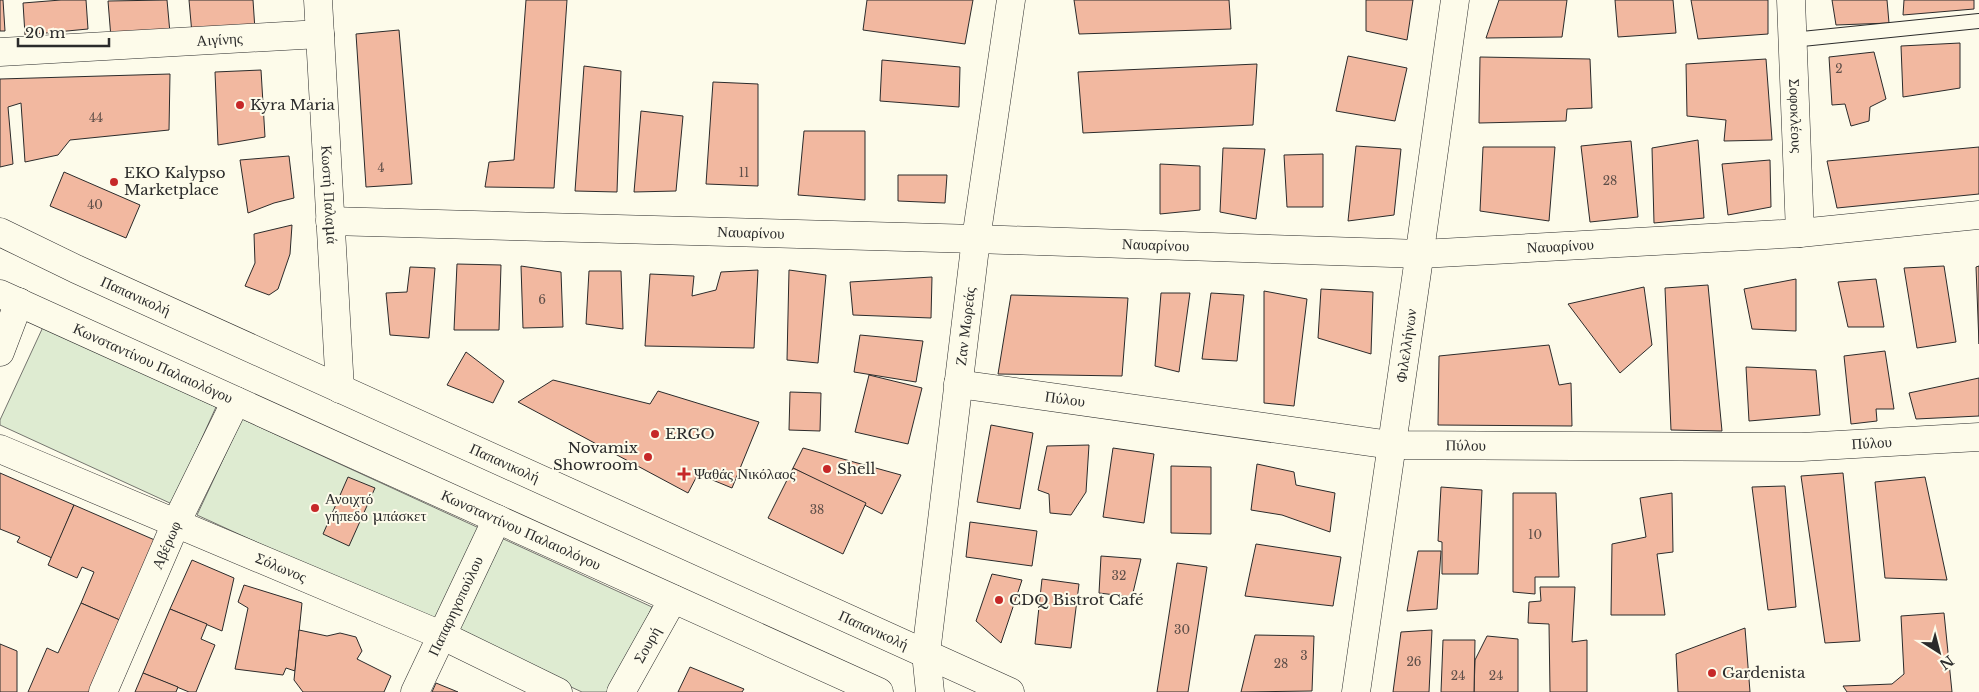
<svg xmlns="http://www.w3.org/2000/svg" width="1979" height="692" font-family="'Libre Baskerville',serif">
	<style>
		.green { fill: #deebd1; stroke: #74746e }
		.building { fill: #f2b8a0; stroke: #2b2b2b }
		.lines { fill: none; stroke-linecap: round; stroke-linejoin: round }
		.service-casing { stroke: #2b2b2b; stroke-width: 16 }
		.minor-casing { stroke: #2b2b2b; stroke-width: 29 }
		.tertiary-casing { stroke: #2b2b2b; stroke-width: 29 }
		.secondary-casing { stroke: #2b2b2b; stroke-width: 29 }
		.service { stroke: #fdfbea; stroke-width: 14 }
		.minor { stroke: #fdfbea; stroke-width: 28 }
		.tertiary { stroke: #fdfbea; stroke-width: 28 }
		.secondary { stroke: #fdfbea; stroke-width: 28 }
		.poi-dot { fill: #c62828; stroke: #fdfbea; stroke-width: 2 }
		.labels { text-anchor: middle; stroke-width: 4; stroke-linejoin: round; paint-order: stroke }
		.number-label { font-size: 12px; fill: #5d4e48 }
		.street-label { font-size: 15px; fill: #2b2b2b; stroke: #fdfbea }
		.poi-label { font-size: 15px; fill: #2b2b2b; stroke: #fdfbea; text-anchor: start }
	</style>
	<rect width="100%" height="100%" fill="#fdfbea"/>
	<g class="green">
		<path d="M43 327 216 407 172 504 0 425V420Z"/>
		<path d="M242 419 479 528 435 624 197 515Z"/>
		<path d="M497 536 652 607 613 692H582L453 633Z"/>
	</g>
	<g class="building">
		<path d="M0 0H3L5 31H0Z"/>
		<path d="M61 0H86L88 29 25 35 23 3Z"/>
		<path d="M167 0 170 33 111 38 108 1Z"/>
		<path d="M189 0H253L255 30 192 34Z"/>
		<path d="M526 0H567L554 188 485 187 489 162 514 160Z"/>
		<path d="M867 0H973L965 44 863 30Z"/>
		<path d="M1074 0H1229L1231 29 1079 34Z"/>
		<path d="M1366 0H1413L1407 40 1366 31Z"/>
		<path d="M1499 0H1567L1562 37 1486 38Z"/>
		<path d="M1615 0H1673L1676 33 1618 37Z"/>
		<path d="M1691 0H1768V34L1698 39Z"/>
		<path d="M1832 0H1887L1889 23 1836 25Z"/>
		<path d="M1904 0H1974V9L1903 15Z"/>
		<path d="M399 30 412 184 366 187 356 34Z"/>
		<path d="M1960 43V88L1903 97 1901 46Z"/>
		<path d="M1874 52 1886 99 1870 107 1869 121 1851 126 1845 104 1832 105 1829 57Z"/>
		<path d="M1348 56 1407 68 1395 121 1336 111Z"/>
		<path d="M1480 57 1590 59 1592 108 1567 109 1566 121 1479 123Z"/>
		<path d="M1766 59 1772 140 1724 141 1726 120 1687 116 1686 64Z"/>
		<path d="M882 60 960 67 959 107 880 101Z"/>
		<path d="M1257 64 1253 125 1083 133 1078 72Z"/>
		<path d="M584 66 621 71 617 192 575 191Z"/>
		<path d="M261 70 265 137 218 145 215 72Z"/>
		<path d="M170 74 169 130 70 140 58 155 25 162 21 103 8 107 13 164 0 167V79Z"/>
		<path d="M713 82 758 84V186L706 184Z"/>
		<path d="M641 111 683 116 676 191 634 192Z"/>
		<path d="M804 131H865V200L798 195Z"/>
		<path d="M1698 140 1704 218 1654 223 1652 148Z"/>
		<path d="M1631 141 1638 217 1590 222 1581 146Z"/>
		<path d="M1356 146 1401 149 1394 215 1348 221Z"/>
		<path d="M1483 147H1555L1549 221 1480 211Z"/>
		<path d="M1979 147V194L1837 208 1827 161Z"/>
		<path d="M1223 148 1265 149 1256 219 1220 212Z"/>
		<path d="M1323 154V207H1287L1284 155Z"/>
		<path d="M289 156 294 198 274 203 248 213 240 160Z"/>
		<path d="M1770 160 1771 207 1728 215 1722 164Z"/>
		<path d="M1160 164 1200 166V210L1160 214Z"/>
		<path d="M64 172 140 205 126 238 50 206Z"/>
		<path d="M898 175H947L945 203 898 201Z"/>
		<path d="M292 225 290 254 278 289 269 295 245 286 255 263 254 234Z"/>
		<path d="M457 264 501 265 499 330H454Z"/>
		<path d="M521 266 561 272 563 327 523 328Z"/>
		<path d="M1944 266 1956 342 1917 348 1904 268Z"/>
		<path d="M1979 266V344L1976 267Z"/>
		<path d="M410 267 435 268 429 338 390 335 386 293 407 292Z"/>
		<path d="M758 270 754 348 645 346 650 274 694 276 692 296 716 290 721 272Z"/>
		<path d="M789 270 826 275 818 363 787 360Z"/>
		<path d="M589 271H621L623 329 586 324Z"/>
		<path d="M932 277 931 318 853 315 850 282Z"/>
		<path d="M1796 279V331L1752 329 1744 289Z"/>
		<path d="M1876 279 1884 327H1848L1838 282Z"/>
		<path d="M1708 285 1722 431 1671 430 1665 288Z"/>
		<path d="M1644 287 1652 345 1620 373 1568 304Z"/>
		<path d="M1321 289 1373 292 1371 354 1318 338Z"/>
		<path d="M1264 291 1307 299 1294 406 1264 403Z"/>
		<path d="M1161 293H1190L1179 372 1155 366Z"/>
		<path d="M1211 293 1244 295 1237 361 1202 359Z"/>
		<path d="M1011 295 1128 298 1122 376 998 374Z"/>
		<path d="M860 335 923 341 916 382 854 372Z"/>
		<path d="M1549 345 1559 385 1571 383 1572 426 1438 425 1439 356Z"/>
		<path d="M1885 351 1894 409H1876L1877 421 1851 424 1844 356Z"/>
		<path d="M466 352 504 381 493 403 447 385Z"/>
		<path d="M1746 367 1816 370 1820 415 1749 421Z"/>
		<path d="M869 375 922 388 908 444 855 432Z"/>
		<path d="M1979 378V416L1916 419 1909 393Z"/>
		<path d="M553 380 650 404 658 391 759 422 732 488 698 474 688 493 518 402Z"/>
		<path d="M790 392 821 393 820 431 789 430Z"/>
		<path d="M991 425 1033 433 1020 509 977 502Z"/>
		<path d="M1089 445 1086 492 1071 515 1050 513 1049 494 1038 490 1047 446Z"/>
		<path d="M803 448 901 475 882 514 793 468Z"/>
		<path d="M1113 448 1154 454 1144 523 1103 517Z"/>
		<path d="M1257 464 1294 472 1296 485 1335 493 1330 532 1282 515 1251 510Z"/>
		<path d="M1171 466 1211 467V534L1171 533Z"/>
		<path d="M793 468 866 503 843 554 768 518Z"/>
		<path d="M0 473 74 505 52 558 17 542 20 537 0 529Z"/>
		<path d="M1843 473 1860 641 1825 643 1801 476Z"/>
		<path d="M348 477 375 488 349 546 323 534Z"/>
		<path d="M1925 477 1947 580 1885 578 1875 482Z"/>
		<path d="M1785 486 1796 607 1768 610 1752 487Z"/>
		<path d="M1441 487 1482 490 1478 574H1442V542L1438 541Z"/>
		<path d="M1513 493H1556L1559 577H1535V594L1513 592Z"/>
		<path d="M1672 493 1673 552 1657 554 1665 615H1611L1612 544 1646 537 1640 498Z"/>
		<path d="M74 505 157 541 122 621 81 603 94 572 82 567 77 578 48 565Z"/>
		<path d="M970 522 1037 531 1032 566 966 557Z"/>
		<path d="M1256 544 1341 557 1333 606 1245 596Z"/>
		<path d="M1418 551H1441L1437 609 1407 611Z"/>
		<path d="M1101 556 1141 559 1132 597 1099 593Z"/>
		<path d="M192 560 234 578 222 631 170 609Z"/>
		<path d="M1177 563 1207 567 1188 692H1157Z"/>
		<path d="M992 574 1022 580 1001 643 976 621Z"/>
		<path d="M1042 579 1079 584 1071 648 1035 644Z"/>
		<path d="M244 585 302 603 295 671 286 668 283 675 235 669 248 608 238 602Z"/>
		<path d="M1540 587H1575L1572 642 1587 640V692H1550L1549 624 1528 623 1529 602 1541 601Z"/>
		<path d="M81 603 122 621 91 692H28L47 648 58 653Z"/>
		<path d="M170 609 207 624 201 639 215 645 196 692H189L143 673Z"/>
		<path d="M1944 613 1952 692H1847L1843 686 1892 684 1904 674 1901 616Z"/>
		<path d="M1745 628 1750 692H1678L1676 654Z"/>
		<path d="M299 630 327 636 340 633 356 637 362 651 357 659 391 676 384 692H303L294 680Z"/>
		<path d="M1432 630 1429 692H1393L1401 632Z"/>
		<path d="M1255 635 1314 636 1312 691 1241 692Z"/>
		<path d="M1487 636 1518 639V692H1474L1475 660Z"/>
		<path d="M1443 640H1475L1474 692H1441Z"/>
		<path d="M0 644 17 651V692H0Z"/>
		<path d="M690 667 744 689 742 692H678Z"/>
		<path d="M143 673 178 687 176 692H135Z"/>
		<path d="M436 683 458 692H432Z"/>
	</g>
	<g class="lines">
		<g class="service-casing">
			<path id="service" d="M1792 40 1979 21"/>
		</g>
		<g class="minor-casing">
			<g id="minor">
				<path id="s1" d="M1791 0 1800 233"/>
				<path id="s2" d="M0 52 320 34"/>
				<path id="s3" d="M330 221 976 239 1421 254 1800 233 1979 215"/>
				<path d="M0 352 19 302"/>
				<path id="s4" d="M958 384 1391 445 1802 447 1979 437"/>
				<path id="s5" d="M0 449 441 635 558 692"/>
				<path id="s6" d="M926 653 976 239 1011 0"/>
				<path id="s7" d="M103 692 176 523 236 401"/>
				<path id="s8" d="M415 692 497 519"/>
				<path id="s9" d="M621 692 673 599"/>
				<path id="s10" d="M1356 692C1389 461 1424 231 1455 0"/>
			</g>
		</g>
		<g class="tertiary-casing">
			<g id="tertiary">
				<path id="s11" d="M318 0 340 389"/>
				<path d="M926 653 930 692"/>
			</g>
		</g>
		<g class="secondary-casing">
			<g id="secondary">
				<path id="s12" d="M0 232 76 269 1010 692"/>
				<path id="s13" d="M0 294 879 692"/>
			</g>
		</g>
		<use href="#service" class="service"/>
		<use href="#minor" class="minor"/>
		<use href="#tertiary" class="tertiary"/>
		<use href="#secondary" class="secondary"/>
	</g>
	<g class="poi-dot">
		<circle cx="240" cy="105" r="5"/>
		<circle cx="114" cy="182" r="5"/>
		<circle cx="655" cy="434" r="5"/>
		<circle cx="648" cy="457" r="5"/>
		<circle cx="827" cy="469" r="5"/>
		<path d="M681.5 466.5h5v5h5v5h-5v5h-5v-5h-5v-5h5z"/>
		<circle cx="315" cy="508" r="5"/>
		<circle cx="999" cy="600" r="5"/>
		<circle cx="1712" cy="673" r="5"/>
	</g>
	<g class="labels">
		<g class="number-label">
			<text x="1839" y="73">2</text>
			<text x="96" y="122">44</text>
			<text x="381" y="172">4</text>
			<text x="744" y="177">11</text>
			<text x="1610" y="185">28</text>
			<text x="95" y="209">40</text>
			<text x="542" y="304">6</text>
			<text x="817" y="514">38</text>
			<text x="1535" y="539">10</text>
			<text x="1119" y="580">32</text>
			<text x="1182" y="634">30</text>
			<text x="1304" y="660">3</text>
			<text x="1414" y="666">26</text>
			<text x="1281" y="668">28</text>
			<text x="1458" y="680">24</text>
			<text x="1496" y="680">24</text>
		</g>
		<g class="street-label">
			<text dy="5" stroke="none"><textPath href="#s2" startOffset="220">Αιγίνης</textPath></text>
			<text dy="5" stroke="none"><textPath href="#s1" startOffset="116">Σοφοκλέους</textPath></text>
			<text dy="5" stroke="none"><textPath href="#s11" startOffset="195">Κωστή Παλαμά</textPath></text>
			<text dy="5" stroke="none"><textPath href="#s3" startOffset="421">Ναυαρίνου</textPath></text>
			<text dy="5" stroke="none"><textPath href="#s3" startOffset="826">Ναυαρίνου</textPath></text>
			<text dy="5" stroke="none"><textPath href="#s3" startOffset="1231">Ναυαρίνου</textPath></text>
			<text dy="5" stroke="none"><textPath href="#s12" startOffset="150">Παπανικολή</textPath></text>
			<text dy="5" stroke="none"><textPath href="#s6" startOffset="329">Ζαν Μωρεάς</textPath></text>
			<text dy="5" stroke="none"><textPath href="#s10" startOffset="350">Φιλελλήνων</textPath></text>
			<text dy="5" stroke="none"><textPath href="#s13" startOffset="168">Κωνσταντίνου Παλαιολόγου</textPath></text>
			<text dy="5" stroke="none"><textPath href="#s4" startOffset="108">Πύλου</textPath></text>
			<text dy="5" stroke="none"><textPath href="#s4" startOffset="918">Πύλου</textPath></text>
			<text dy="5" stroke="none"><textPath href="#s4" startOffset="512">Πύλου</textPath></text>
			<text dy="5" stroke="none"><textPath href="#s12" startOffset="555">Παπανικολή</textPath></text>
			<text dy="5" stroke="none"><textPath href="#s13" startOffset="572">Κωνσταντίνου Παλαιολόγου</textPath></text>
			<text dy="5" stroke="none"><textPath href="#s7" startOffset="160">Αβέρωφ</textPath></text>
			<text dy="5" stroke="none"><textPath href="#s5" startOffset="305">Σόλωνος</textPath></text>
			<text dy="5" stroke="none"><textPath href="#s8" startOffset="95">Παπαρηγοπούλου</textPath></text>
			<text dy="5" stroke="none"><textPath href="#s12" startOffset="960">Παπανικολή</textPath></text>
			<text dy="5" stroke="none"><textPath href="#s9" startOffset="54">Σουρή</textPath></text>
		</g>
		<g class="poi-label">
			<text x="250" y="110">Kyra Maria</text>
			<text x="124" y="178">EKO Kalypso<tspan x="124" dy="17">Marketplace</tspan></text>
			<text x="665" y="439">ERGO</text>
			<text x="638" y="453" text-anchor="end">Novamix<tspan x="638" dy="17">Showroom</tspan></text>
			<text x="837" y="474">Shell</text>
			<text x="694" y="479">Ψαθάς Νικόλαος</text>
			<text x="325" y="504">Ανοιχτό<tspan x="325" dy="17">γήπεδο μπάσκετ</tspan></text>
			<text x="1009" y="605">CDQ Bistrot Café</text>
			<text x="1722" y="678">Gardenista</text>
		</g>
	</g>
	<g transform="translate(1939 652) rotate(144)" stroke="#fdfbea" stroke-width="4" paint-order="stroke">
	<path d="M0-4L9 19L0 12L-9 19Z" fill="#2b2b2b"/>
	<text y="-8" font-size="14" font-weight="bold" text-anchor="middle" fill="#2b2b2b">N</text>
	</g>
	<path d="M18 38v8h91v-8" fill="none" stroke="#2b2b2b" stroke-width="2.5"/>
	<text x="25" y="38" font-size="15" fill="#2b2b2b" stroke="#fdfbea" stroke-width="4" paint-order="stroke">20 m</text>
</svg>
